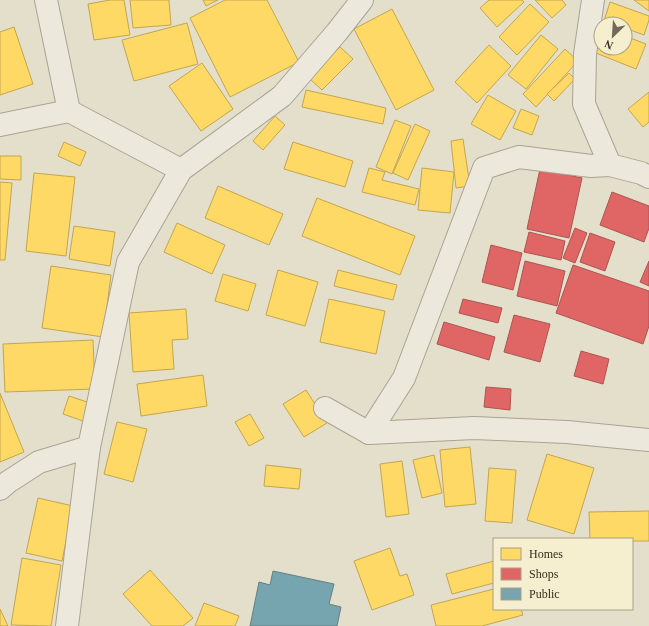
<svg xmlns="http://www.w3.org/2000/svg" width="649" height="626" font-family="'Times New Roman',serif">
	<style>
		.homes { fill: #ffd966; stroke: #c3a550 }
		.shops { fill: #e06666; stroke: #ad5450 }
		.public { fill: #76a5af; stroke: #638083 }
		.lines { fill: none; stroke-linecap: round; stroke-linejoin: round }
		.minor-casing { stroke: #a9a394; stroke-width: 24 }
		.minor { stroke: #ece8dc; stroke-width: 22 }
	</style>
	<rect width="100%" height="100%" fill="#e4dfca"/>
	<g class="homes">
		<path d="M110 0H124L130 35 94 40 88 4Z"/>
		<path d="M130 0H169L171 25 133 28Z"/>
		<path d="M203 0H218L206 6Z"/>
		<path d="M225 0H267L299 62 230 97 190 18Z"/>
		<path d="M489 0H522L524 2 497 27 480 8Z"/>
		<path d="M535 0H562L566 5 552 18Z"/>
		<path d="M634 0H649V11Z"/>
		<path d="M610 2 649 16V20L644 35 625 28V24H613L604 21Z"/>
		<path d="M530 4 549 22 517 55 499 37Z"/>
		<path d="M392 9 434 90 396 110 354 29Z"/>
		<path d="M187 23 198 64 134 81 122 40Z"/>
		<path d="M601 26V48H625V36L646 44 636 69 591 51Z"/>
		<path d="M14 27 33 84 0 95V32Z"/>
		<path d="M541 35 558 49 526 89 508 75Z"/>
		<path d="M489 45 511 66 477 103 455 82Z"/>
		<path d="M340 47 353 59 322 90 309 78Z"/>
		<path d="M565 49 578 61 536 107 523 94Z"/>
		<path d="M202 63 233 109 201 131 169 86Z"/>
		<path d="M569 73 575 79 554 101 547 94Z"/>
		<path d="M306 90 386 108 383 124 302 107Z"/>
		<path d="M649 92V122L643 127 628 109Z"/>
		<path d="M488 95 516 111 500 140 471 124Z"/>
		<path d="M521 109 539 116 532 135 513 128Z"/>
		<path d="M275 116 285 125 263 150 253 141Z"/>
		<path d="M395 120 411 126 392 174 376 167Z"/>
		<path d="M415 124 430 131 408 180 393 173Z"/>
		<path d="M463 139 470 186 456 188 451 141Z"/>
		<path d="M64 142 86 152 80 166 58 156Z"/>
		<path d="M293 142 353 161 345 187 284 169Z"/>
		<path d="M0 156H21V180L0 179Z"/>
		<path d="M369 168 385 172 382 180 419 189 415 205 362 192Z"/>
		<path d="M422 168 454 172 450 213 418 210Z"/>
		<path d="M34 173 75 177 66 256 26 251Z"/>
		<path d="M0 182 12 183 5 260H0Z"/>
		<path d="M218 186 283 214 269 245 205 218Z"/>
		<path d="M317 198 415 236 400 275 302 236Z"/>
		<path d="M177 223 225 245 212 274 164 252Z"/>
		<path d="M74 226 115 232 110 266 69 259Z"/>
		<path d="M51 266 111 275 103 337 42 328Z"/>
		<path d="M278 270 318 282 305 326 266 315Z"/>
		<path d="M338 270 397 285 393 300 334 286Z"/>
		<path d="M223 274 256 284 248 311 215 301Z"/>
		<path d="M329 299 385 311 376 354 320 342Z"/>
		<path d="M186 309 188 339 172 340 174 369 133 372 129 313Z"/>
		<path d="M93 340 95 389 5 392 3 344Z"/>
		<path d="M203 375 207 406 141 416 137 384Z"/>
		<path d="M306 390 327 423 304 437 283 404Z"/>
		<path d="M0 393 24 452 0 462Z"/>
		<path d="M69 396 90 403 83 421 63 414Z"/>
		<path d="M250 414 264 438 249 446 235 422Z"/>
		<path d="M117 422 147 429 133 482 104 474Z"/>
		<path d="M470 447 476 504 445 507 440 450Z"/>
		<path d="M547 454 594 468 574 534 527 520Z"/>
		<path d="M434 455 442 493 422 498 413 460Z"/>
		<path d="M402 461 409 514 386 517 380 464Z"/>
		<path d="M266 465 301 469 299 489 264 486Z"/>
		<path d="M489 468 516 470 512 523 485 521Z"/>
		<path d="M38 498 73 506 62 561 26 553Z"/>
		<path d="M649 511V541H632V539H590L589 512Z"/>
		<path d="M390 548 400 576 407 574 414 595 372 610 354 561Z"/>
		<path d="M22 558 61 565 51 626 11 625Z"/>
		<path d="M494 561V583L452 594 446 574Z"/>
		<path d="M150 570 193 618 183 626H152L123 594Z"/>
		<path d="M494 589V609H521L523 615 482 626H436L431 605Z"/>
		<path d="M204 603 239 616 235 626H195Z"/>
		<path d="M0 609 8 626H0Z"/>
	</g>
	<g class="shops">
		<path d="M540 169 582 178 569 238 527 229Z"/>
		<path d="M612 192 649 206V228L644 242 600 225Z"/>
		<path d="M575 228 587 233 575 263 563 258Z"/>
		<path d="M529 232 565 241 561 260 524 252Z"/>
		<path d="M590 233 615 242 605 271 580 262Z"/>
		<path d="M491 245 522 253 513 290 482 282Z"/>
		<path d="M525 261 565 271 557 306 517 296Z"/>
		<path d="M649 261V286L640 282Z"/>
		<path d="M573 265 649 291V326L643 344 556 313Z"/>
		<path d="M463 299 502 308 498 323 459 313Z"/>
		<path d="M514 315 550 324 540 362 504 352Z"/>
		<path d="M444 322 495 337 489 360 437 344Z"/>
		<path d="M581 351 609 359 603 384 574 376Z"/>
		<path d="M486 387 511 389 510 410 484 407Z"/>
	</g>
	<path class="public" d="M273 571 334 584 329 604 341 607 337 626H250L259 582 270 585Z"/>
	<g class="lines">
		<g class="minor-casing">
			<g id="minor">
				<path d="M46 0 69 111"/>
				<path d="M593 0 585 54 584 104 610 165 641 173 649 177"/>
				<path d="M0 125 69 111 181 170"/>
				<path d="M325 408 369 433 474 428 567 432 649 440"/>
				<path d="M369 433 404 378 484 168 519 157 591 166 610 165"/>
				<path d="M0 489 8 482 39 462 89 447"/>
				<path d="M67 626 89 447 128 262 181 170 282 96 337 32 362 0"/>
			</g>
		</g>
		<use href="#minor" class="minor"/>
	</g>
	<rect x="493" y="538" width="140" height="72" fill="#f5eecf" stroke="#a9a087"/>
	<rect x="501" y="548" width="20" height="12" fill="#ffd966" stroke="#a9a087"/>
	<text x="529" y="558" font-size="12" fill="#362b1c">Homes</text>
	<rect x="501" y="568" width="20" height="12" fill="#e06666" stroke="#a9a087"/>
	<text x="529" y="578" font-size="12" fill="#362b1c">Shops</text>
	<rect x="501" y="588" width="20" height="12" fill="#76a5af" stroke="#a9a087"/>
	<text x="529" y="598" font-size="12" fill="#362b1c">Public</text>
	<g transform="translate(613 36) rotate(205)"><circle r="19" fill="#f5eecf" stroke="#a9a087"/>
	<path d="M0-3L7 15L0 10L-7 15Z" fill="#736a59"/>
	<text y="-6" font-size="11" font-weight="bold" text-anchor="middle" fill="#362b1c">N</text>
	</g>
</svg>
